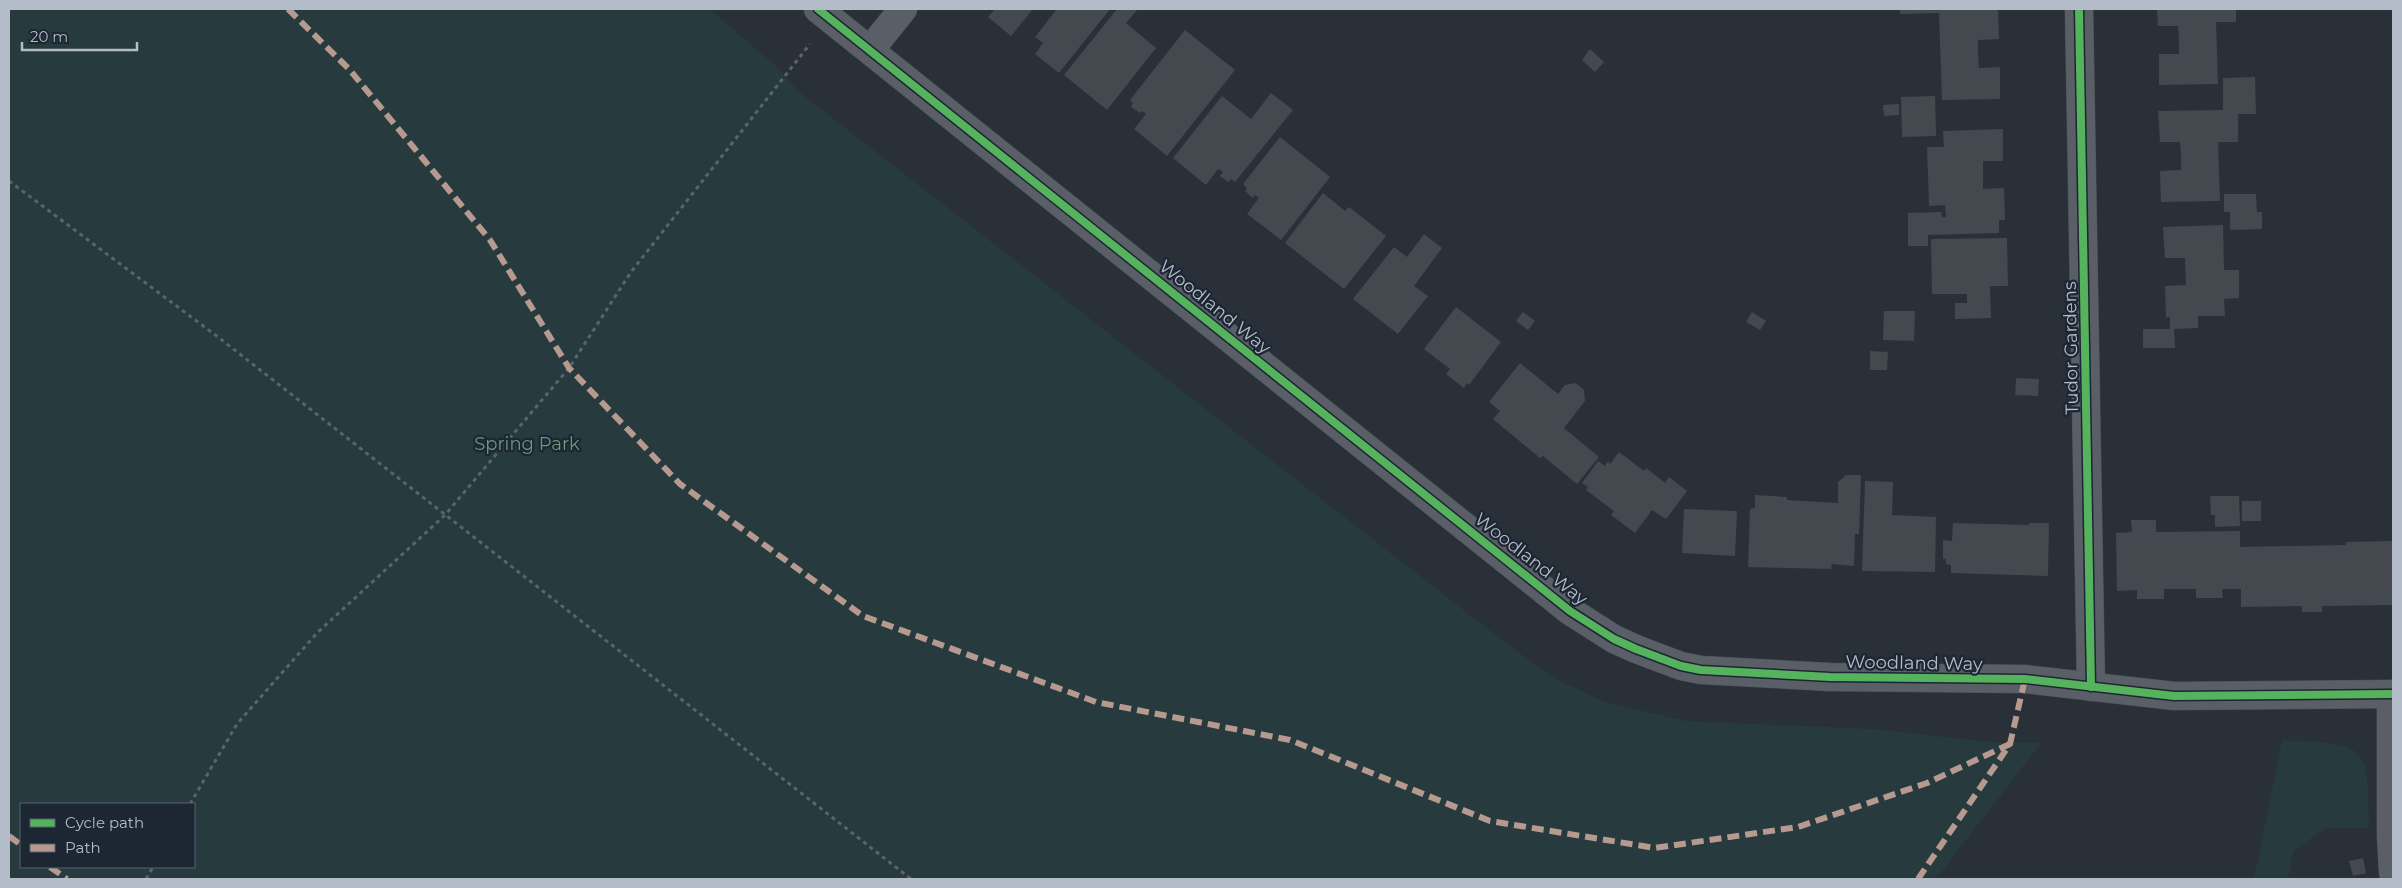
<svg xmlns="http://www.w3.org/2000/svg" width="2402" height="888" font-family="Montserrat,sans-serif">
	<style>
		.green { fill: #273a3e; fill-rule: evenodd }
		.building { fill: #444950 }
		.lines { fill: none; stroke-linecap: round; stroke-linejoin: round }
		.street-casing { stroke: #484c53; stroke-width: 29 }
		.path { stroke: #5d636a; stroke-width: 3; stroke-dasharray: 4 4; stroke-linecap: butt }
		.street { stroke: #5a5e66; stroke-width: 28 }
		.quiet { stroke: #b69a8f; stroke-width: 6; stroke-dasharray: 12 6; stroke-linecap: butt }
		.cycleway-casing { stroke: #1d2633; stroke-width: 11 }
		.cycleway { stroke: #56b35d; stroke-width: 8 }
		.labels { text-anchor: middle; stroke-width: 4.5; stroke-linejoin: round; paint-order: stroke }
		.street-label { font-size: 18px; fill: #b4bcc9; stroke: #1d2633 }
		.park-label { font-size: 18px; fill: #6b9a76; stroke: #1d2633 }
	</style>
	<rect width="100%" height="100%" fill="#2a3038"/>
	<g class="green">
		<path d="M9 9H710L777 67 798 91 1511 647 1558 680 1605 702 1686 721 1875 729 1998 743 2042 742 1936 879H9ZM21 804H194V867H21Z"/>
		<path d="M2282 740C2368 744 2368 742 2369 828H2326L2293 851 2288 879H2254Z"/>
	</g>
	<g class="building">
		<path d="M995 9H1033L1011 36 988 17Z"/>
		<path d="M1057 9H1110L1059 73 1035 54 1043 43 1035 37Z"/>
		<path d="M1117 9H1138L1126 23 1156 48 1107 110 1064 75Z"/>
		<path d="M1900 9H1998L1999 39 1978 40V54L1979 68 2000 67V99L1942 100 1939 13 1900 14Z"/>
		<path d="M2157 9H2236V22H2216L2218 84 2159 85V54H2179V39L2178 26H2158Z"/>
		<path d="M1185 30 1235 70 1167 156 1134 129 1146 114 1142 111 1140 113 1131 107 1133 103 1130 100Z"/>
		<path d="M1590 49 1604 62 1595 72 1582 60Z"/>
		<path d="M2255 77 2256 114H2238V142H2218L2220 201 2161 202 2160 171 2181 170V156L2180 142H2160L2158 111 2223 110V78Z"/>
		<path d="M1271 93 1293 110 1235 182 1231 179 1228 182 1220 176 1223 172 1218 169 1206 185 1173 158 1222 96 1251 119Z"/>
		<path d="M1935 96 1936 136 1902 137 1901 97Z"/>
		<path d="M1899 104V115L1884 116 1883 105Z"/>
		<path d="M2003 129V161H1983V189L2004 188 2005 220H1999V233L1928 235V246H1908V213L1941 212 1942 217H1946L1945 205 1929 206 1927 147H1944L1943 131Z"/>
		<path d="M1280 137 1330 177 1281 240 1247 214 1259 198 1255 195 1253 198 1245 191 1247 188 1243 184Z"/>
		<path d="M1323 193 1345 211 1349 207 1386 236 1344 289 1285 243Z"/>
		<path d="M2224 194H2256L2257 212H2262V229L2230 230V212H2224Z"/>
		<path d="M2223 225 2224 270H2239V298L2224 299 2225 316H2198V328L2174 329 2175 348H2143V329H2170V317H2166L2165 286 2186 285 2185 258H2165L2163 227Z"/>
		<path d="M1424 234 1442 248 1414 286 1428 296 1398 334 1353 299 1394 247 1407 257Z"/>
		<path d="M2007 238 2008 286H1990L1991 318 1955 319V303H1967V294H1932L1931 239Z"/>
		<path d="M1456 307 1501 342 1469 385 1467 383 1464 388 1446 374 1450 369 1424 349Z"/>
		<path d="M1884 311H1915L1914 341 1883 340Z"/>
		<path d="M1523 312 1535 321 1528 330 1516 321Z"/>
		<path d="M1752 312 1766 321 1760 330 1746 322Z"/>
		<path d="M1870 351 1888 352 1887 370H1870Z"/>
		<path d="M1520 363 1558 394 1565 385 1576 383 1584 390 1585 401 1564 428 1599 457 1577 484 1543 456 1540 458 1493 419 1500 411 1489 402Z"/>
		<path d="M2016 378 2039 379 2038 396 2015 395Z"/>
		<path d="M1619 452 1644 471 1646 468 1665 483 1669 477 1687 491 1666 519 1652 510 1635 533 1611 515 1614 511 1586 490 1588 487 1582 483 1598 461 1605 466 1608 461 1610 464Z"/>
		<path d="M1846 475H1861L1859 534H1855L1854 566 1832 564 1831 569 1748 567 1750 509 1755 508V495L1787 497V500L1838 503V482Z"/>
		<path d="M1865 481 1893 482 1892 515 1936 517 1935 572 1862 571Z"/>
		<path d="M2210 496H2239L2240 526 2215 527V515H2211Z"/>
		<rect x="2242" y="501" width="19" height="20"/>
		<path d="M1684 509 1737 511 1735 556 1682 553Z"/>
		<path d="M2131 520H2156V532L2240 531V547L2346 545V542L2393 541V605L2322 606V612H2302V606L2241 607V589H2222L2223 598H2196V589H2164V599H2137V590L2117 591 2116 533 2132 532Z"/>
		<path d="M1953 523 2029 525V523H2049L2048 576 1951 573V565L1946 564V559H1943V540L1952 541Z"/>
		<path d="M2363 858 2366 873 2353 876 2349 861Z"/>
	</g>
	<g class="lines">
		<g class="street-casing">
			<g id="street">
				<path d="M818 9 1570 611 1614 639 1636 649 1681 666 1701 670 1830 677 2025 679 2174 696 2393 694"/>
				<path d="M2079 9 2091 687"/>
				<path d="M870 50 903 9"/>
				<path d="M2391 694V836L2393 872"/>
			</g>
		</g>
		<g class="path">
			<path d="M9 181 218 337 911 879"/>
			<path d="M190 804 237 724 317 633 445 515 569 368 631 272 810 44"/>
			<path d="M146 879 153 867"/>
		</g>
		<use href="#street" class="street"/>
		<g class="quiet">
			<path d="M288 9 349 69 490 240 569 368 680 484 863 616 1096 702 1290 740 1490 821 1655 848 1798 827 1927 783 2010 744"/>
			<path d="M9 836 21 845"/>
			<path d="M50 867 67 879"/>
			<path d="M1918 879 2010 744 2025 679"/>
		</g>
		<g class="cycleway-casing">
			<g id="cycleway">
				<path d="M818 9 1570 611 1614 639 1636 649 1681 666 1701 670 1830 677 2025 679 2174 696 2393 694"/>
				<path d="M2079 9 2091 687"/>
			</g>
		</g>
		<use href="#cycleway" class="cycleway"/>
	</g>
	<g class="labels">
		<g class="street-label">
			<text transform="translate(1215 307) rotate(39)" y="6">Woodland Way</text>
			<text transform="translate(2071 348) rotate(-91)" y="6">Tudor Gardens</text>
			<text transform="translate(1531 559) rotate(38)" y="6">Woodland Way</text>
			<text transform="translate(1914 663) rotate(1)" y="6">Woodland Way</text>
		</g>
		<g class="park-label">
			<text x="527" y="450">Spring Park</text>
		</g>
	</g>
	<rect width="2402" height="888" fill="none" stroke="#b4bcc9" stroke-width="20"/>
	<rect x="20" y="803" width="175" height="65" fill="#1d2633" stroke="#59626f"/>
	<rect x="30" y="819" width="25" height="8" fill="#56b35d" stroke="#59626f"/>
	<text x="65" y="828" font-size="15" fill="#b4bcc9">Cycle path</text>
	<rect x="30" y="844" width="25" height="8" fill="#b69a8f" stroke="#59626f"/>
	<text x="65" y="853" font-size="15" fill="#b4bcc9">Path</text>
	<path d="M22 42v8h115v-8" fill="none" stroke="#b4bcc9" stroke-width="2.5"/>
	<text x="30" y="42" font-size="15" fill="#b4bcc9" stroke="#1d2633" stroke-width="4" paint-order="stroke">20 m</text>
</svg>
